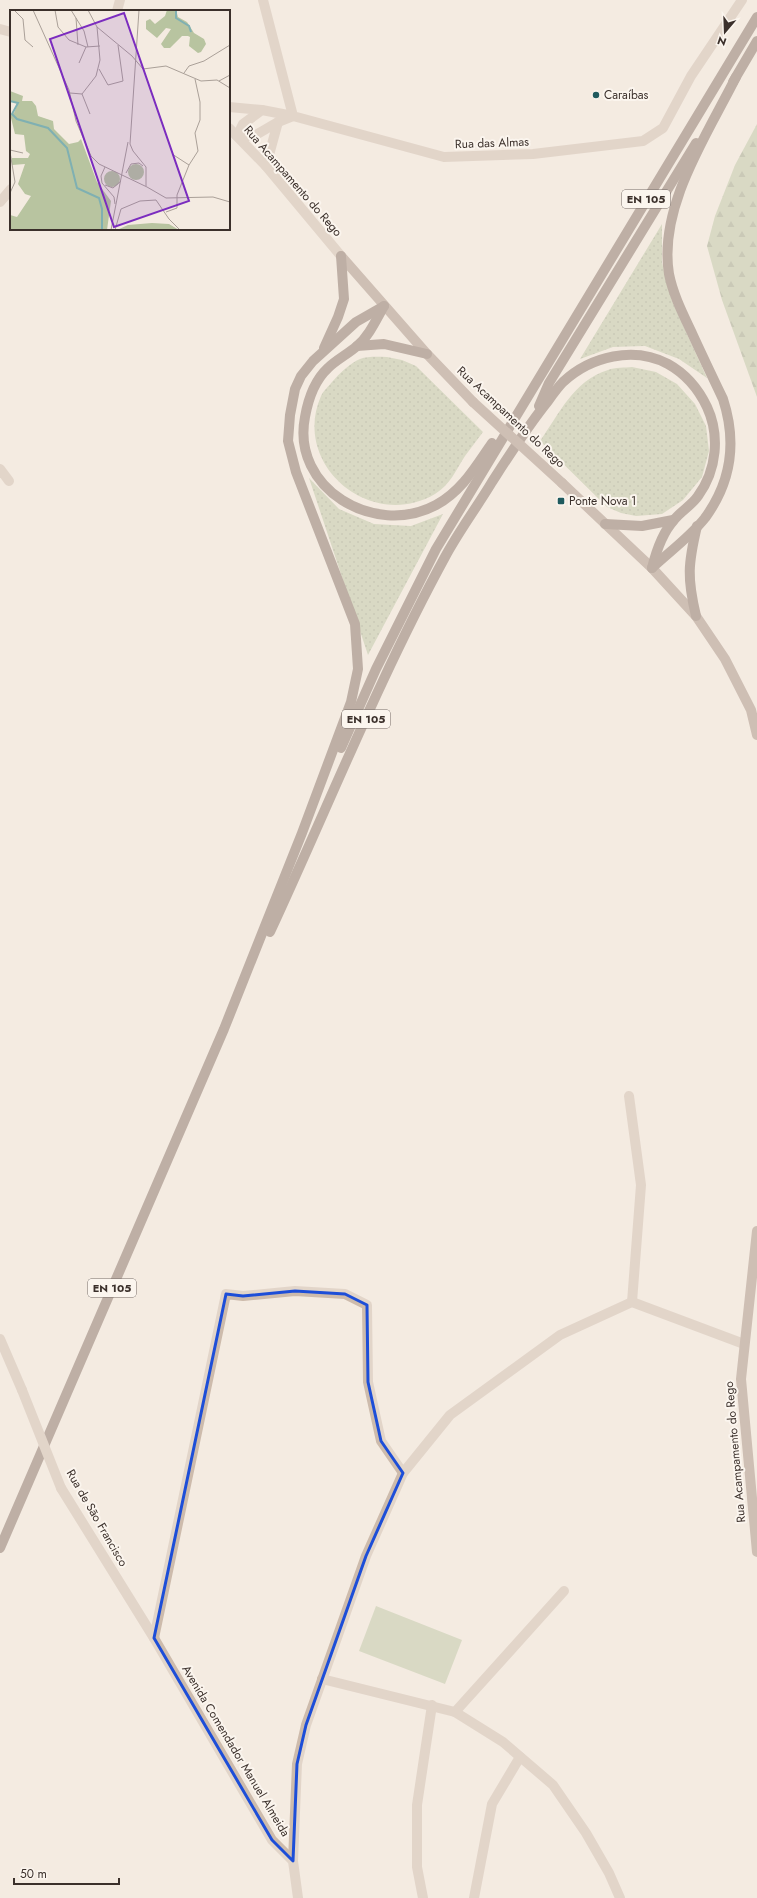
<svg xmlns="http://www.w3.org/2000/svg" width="757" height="1898" font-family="Jost,sans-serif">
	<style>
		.grass { fill: url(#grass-dots) }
		.forest { fill: url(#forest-firs) }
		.pitch { fill: #b8c4a0 }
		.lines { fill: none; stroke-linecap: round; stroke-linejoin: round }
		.minor { stroke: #cdbbac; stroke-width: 10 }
		.tertiary { stroke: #cdbbac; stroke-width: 10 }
		.secondary { stroke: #a18a7d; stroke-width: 10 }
		.primary { stroke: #7d675c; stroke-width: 10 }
		.tertiary-bridge { stroke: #cdbbac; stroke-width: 10 }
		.secondary-bridge { stroke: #a18a7d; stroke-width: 10 }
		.marked { fill: none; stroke: #1d4ed8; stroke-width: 3; stroke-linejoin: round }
		.poi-dot { fill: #1f5a5e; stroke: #fbf5ee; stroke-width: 1.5 }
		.labels { text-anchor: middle; stroke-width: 4; stroke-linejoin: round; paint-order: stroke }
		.shield { fill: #fbf5ee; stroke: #756b66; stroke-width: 1 }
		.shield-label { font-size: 11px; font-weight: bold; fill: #3b302b }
		.poi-label { font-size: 12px; fill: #3b302b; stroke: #fbf5ee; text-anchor: start }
		.street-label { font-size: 12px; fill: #3b302b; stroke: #fbf5ee }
		.inset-river { fill: none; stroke: #7fb0b2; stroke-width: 2 }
		.inset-road { fill: none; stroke: #aaa098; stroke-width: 1 }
		.view { fill: #7b2cbf; fill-opacity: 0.15; stroke: #7b2cbf; stroke-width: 2 }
		.inset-edge { fill: none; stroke: #3b302b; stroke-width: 2 }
	</style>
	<defs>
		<pattern id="grass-dots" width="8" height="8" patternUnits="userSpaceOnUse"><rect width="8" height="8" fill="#b8c4a0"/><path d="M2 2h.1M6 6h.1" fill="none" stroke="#97a083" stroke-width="1.8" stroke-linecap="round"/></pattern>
		<pattern id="forest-firs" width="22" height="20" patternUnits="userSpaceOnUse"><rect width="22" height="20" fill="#b8c4a0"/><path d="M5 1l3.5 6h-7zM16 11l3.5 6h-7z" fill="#97a083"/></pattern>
	</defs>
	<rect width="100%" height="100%" fill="#f4ebe1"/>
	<g class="grass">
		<path d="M662 224V263L672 301 707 378 679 359 645 346 613 347 580 359Z"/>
		<path d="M387 357 402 360 416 366 483 432C477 440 471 448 465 456 456 470 450 485 435 494 370 532 291 464 321 396 323 391 329 386 332 382 339 374 350 363 360 359 368 356 379 357 387 357Z"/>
		<path d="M632 367 656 372 677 384 695 404 706 426 709 451 702 477 683 500 662 514 636 516 621 513 607 507 540 441C560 413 573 381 608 370 615 367 625 368 632 367Z"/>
		<path d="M309 478 339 509 374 524 411 526 443 514 368 655Z"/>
	</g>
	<path class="forest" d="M757 124V397L722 300 707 246 715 216 735 165Z"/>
	<path class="pitch" d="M376 1606 462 1640 445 1684 359 1651Z"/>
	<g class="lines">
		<g class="minor">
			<path d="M263 0 293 116 444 157 533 154 643 141 663 128 691 76 742 0"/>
			<path d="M117 11 120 0"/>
			<path d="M229 107 262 110"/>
			<path d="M262 110 293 116 278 122 254 136H237L243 124Z"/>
			<path d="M266 166 278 122"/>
			<path d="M0 202 11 189"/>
			<path d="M0 469 9 481"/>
			<path d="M629 1096 641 1185 632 1302"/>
			<path d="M154 1638 226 1294 243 1296 295 1291 345 1294 367 1305 368 1382 381 1441 403 1473"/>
			<path d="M322 1679 455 1712 503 1742 553 1785 586 1833 609 1873 620 1898"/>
			<path d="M455 1712 564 1591"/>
			<path d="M293 1861 297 1764 306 1725 366 1556 403 1473 450 1415 560 1335 632 1302 744 1344"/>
			<path d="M423 1898 417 1867V1805L432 1705"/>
			<path d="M474 1898 492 1804 520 1757"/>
		</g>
		<g class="tertiary">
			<path d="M0 29 11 32"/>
			<path d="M229 128 266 166 341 256"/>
			<path d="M0 1339 22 1390"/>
			<path d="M61 1488 154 1638 272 1840 293 1861 298 1898"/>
		</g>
		<g class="secondary">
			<path d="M341 256 427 354 473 402"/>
			<path d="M562 483 652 568 696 616 725 659 751 710 757 735"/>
			<path d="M757 1231 741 1379 757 1552"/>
		</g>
		<g class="primary">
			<path d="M733 82 757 41"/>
			<path d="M384 306C376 320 369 336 357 346 348 354 336 360 328 368 315 380 308 400 305 417 291 488 374 538 436 505 462 491 476 466 492 443"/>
			<path d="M357 346 384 344 427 354"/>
			<path d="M324 348 338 317 344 299 341 256"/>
			<path d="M539 406 549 383 696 143"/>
			<path d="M605 524 642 526 673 520"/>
			<path d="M652 568C669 552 690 537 705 518 732 481 737 442 723 399 712 376 701 353 691 331 682 312 673 294 669 274 658 207 707 135 736 77"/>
			<path d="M696 616C687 578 688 564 697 526"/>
			<path d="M341 748 376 669 436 549 757 17"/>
			<path d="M270 932C328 807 379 678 445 557 459 531 477 507 492 482 510 454 527 427 548 401 553 394 558 387 563 382 591 356 634 346 668 364 686 374 698 388 707 407 720 435 717 470 698 496 692 505 681 511 674 520 662 533 656 552 652 568"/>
			<path d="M0 1548 224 1029 302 833 351 702 358 669 355 624 296 472 288 441 290 415 295 389 301 376 313 361 356 322 384 306"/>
		</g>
		<path class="tertiary-bridge" d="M22 1390 61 1488"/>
		<path class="secondary-bridge" d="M473 402 562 483"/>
	</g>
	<path d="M0 0H757V1898H0ZM295 1291 345 1294 367 1305 368 1382 381 1441 403 1473 366 1556 306 1725 297 1764 293 1861 272 1840 154 1638 226 1294 243 1296Z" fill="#f4ebe1" fill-opacity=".55" fill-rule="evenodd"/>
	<path class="marked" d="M295 1291 345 1294 367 1305 368 1382 381 1441 403 1473 366 1556 306 1725 297 1764 293 1861 272 1840 154 1638 226 1294 243 1296Z"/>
	<g class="poi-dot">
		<circle cx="596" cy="95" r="4"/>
		<rect x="557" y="497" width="8" height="8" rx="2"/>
	</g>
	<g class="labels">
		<g class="shield">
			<rect x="622" y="190" width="48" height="18" rx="3"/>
			<rect x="342" y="710" width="48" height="18" rx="3"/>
			<rect x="88" y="1279" width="48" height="18" rx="3"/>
		</g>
		<g class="shield-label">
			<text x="646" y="203">EN 105</text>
			<text x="366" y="723">EN 105</text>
			<text x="112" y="1292">EN 105</text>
		</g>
		<g class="poi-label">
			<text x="604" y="99">Caraíbas</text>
			<text x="569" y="505">Ponte Nova 1</text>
		</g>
		<g class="street-label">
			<text transform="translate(492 143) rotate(-2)" y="4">Rua das Almas</text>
			<text transform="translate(293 181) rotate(49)" y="4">Rua Acampamento do Rego</text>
			<text transform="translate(511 417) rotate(43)" y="4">Rua Acampamento do Rego</text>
			<text transform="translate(735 1452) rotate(-95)" y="4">Rua Acampamento do Rego</text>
			<text transform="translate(97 1518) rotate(60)" y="4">Rua de São Francisco</text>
			<text transform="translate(236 1751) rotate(59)" y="4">Avenida Comendador Manuel Almeida</text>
		</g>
	</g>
	<g transform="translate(10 10)">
		<rect width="220" height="220" fill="#f4ebe1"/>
		<path d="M118 162a8 8 0 1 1 16 0a8 8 0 1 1-16 0ZM94 169a8 8 0 1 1 16 0a8 8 0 1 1-16 0Z" fill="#b8c4a0"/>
		<path d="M157 0H166L168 7 177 12 184 23 194 29 196 34 191 42 188 43 179 36 180 27 178 26H172L160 38H154L151 34 161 19 156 18 147 28 136 19V11L140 9 145 14 155 6ZM0 81 13 86 12 91H22L26 96 28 106 43 111 44 119 59 134 68 132 71 129 87 172 101 191 97 220H0V205L7 207 21 186 15 184 8 174 15 154 2 155V148H18L20 144 16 141 14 125 5 124 0 104 4 103 8 93 0 90ZM142 213 159 214 169 220H107L118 215Z" fill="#b8c4a0"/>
		<path class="inset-river" d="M166 0V8L179 16 181 22M0 91 8 93 2 104 7 109 38 118 57 138 67 178 89 188 92 199V220"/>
		<path class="inset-road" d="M4 0 13 9 15 30 23 37M23 0 59 80 66 111 81 146 89 154 137 177M45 0 48 17 59 30 76 37 90 36M61 0 74 21 78 37M78 0 87 17 122 46 133 59 156 56 191 71 207 70 220 78M129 0 120 134 123 141 136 157V176M66 8 68 35M69 53 76 37M89 59 98 75 113 71 108 35M174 63 179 56 194 51 220 35M209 71 220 65M60 83 72 84 86 66 90 50 87 17M72 84 80 104M0 140 13 143M0 142 5 172 0 183M162 144 179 155M95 157 91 166 92 173 104 187 105 194M116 163 121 154 129 153 133 156M95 175 103 178 111 171M137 177 156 188 203 187 220 192M156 202 167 198V185L179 155 188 141 185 123 190 110V92L185 69M101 220 118 132M105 220 111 199 130 191 146 190 159 209 170 220"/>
		<path class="view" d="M114 3 179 191 104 217 40 29Z"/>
		<rect width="220" height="220" class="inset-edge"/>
	</g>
	<g transform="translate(725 32) rotate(199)" stroke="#fbf5ee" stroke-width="3" paint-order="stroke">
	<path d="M0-3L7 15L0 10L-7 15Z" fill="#3b302b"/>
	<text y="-6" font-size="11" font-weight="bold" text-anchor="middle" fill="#3b302b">N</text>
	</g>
	<path d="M14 1878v6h105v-6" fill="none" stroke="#3b302b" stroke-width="2"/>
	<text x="20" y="1878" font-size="12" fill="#3b302b" stroke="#fbf5ee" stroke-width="3" paint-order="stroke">50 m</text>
</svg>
